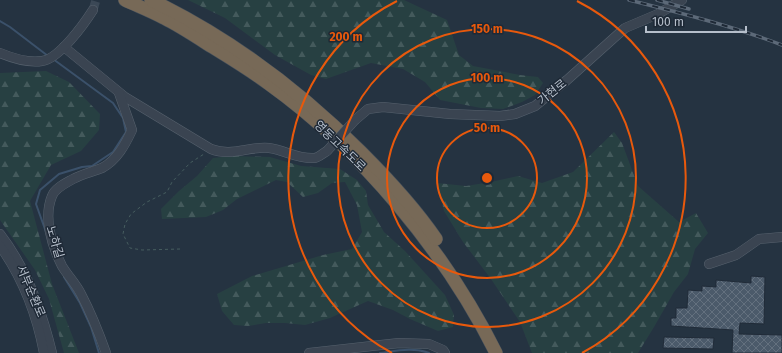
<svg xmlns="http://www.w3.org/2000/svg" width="782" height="353" font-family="'Fira Sans','Noto Sans KR',sans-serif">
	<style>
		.forest { fill: url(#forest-firs) }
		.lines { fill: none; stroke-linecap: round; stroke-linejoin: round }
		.stream { stroke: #3b516a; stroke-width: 2 }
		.building { fill: url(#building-cross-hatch); stroke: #202b38 }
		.minor-tunnel { stroke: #3b4856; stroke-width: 9; stroke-dasharray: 9 4.5; stroke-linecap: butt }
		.minor-casing { stroke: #57626e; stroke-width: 10 }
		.highway-casing { stroke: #444f5b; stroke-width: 14 }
		.path { stroke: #465d5f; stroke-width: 1; stroke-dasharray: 3 3; stroke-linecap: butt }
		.minor { stroke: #3a4451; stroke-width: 9 }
		.highway { stroke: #776957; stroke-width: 13 }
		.rail-casing { stroke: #5c6978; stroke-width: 3.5 }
		.rail { stroke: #1e2936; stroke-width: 2; stroke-dasharray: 6; stroke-linecap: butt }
		.minor-bridge-casing { stroke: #57626e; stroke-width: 10; stroke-linecap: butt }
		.minor-bridge { stroke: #3a4451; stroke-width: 9 }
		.ring { fill: none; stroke: #e8590c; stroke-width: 2 }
		.labels { text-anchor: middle; stroke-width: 3; stroke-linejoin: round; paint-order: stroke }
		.street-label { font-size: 12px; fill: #b6bfcb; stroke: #1e2936 }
		.centre { fill: #e8590c; stroke: #1e2936; stroke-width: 2 }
		.ring-label { font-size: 12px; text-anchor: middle; font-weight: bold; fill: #e8590c; stroke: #1e2936; stroke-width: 3; stroke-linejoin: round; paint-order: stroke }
	</style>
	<defs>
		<pattern id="forest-firs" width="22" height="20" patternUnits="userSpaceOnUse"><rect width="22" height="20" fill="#274042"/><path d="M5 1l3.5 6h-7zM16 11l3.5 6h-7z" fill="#445a5c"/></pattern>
		<pattern id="building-cross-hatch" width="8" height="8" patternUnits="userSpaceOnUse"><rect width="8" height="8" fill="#4b5a6a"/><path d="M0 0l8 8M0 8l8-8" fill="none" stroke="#63707e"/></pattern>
	</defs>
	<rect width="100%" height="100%" fill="#253341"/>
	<g class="forest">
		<path d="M188 0H404L447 20 459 55 473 66 520 75 538 77 543 83 535 95 522 102 503 109 481 108 440 100 425 82 403 69 371 63 326 79 311 75 275 55 225 18Z"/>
		<path d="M46 71 69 82 100 114 99 130 81 151 51 165 30 201 52 284 79 353H64L49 299 35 270 0 220V73Z"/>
		<path d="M614 132 622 143 638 186 679 222 696 213 708 233 695 249 688 274 674 292 654 327 638 353H532L520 322 491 279 463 242 444 211 437 183 466 186 491 182 518 176 542 183 573 172Z"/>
		<path d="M232 156 270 157 301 166 340 169 357 180 366 191 368 205 384 232 405 251 445 295 454 315 453 327 438 331 410 319 393 310 368 301 330 318 305 325 285 323H266L248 326 234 325 222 311 217 294 252 276 323 255 352 249 362 232 357 205 345 182 332 183 318 193 303 197 287 182 276 180 237 199 223 210 206 217 162 219 161 209 179 191 197 176 213 158Z"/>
	</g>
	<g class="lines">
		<g class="stream">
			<path d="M0 21 10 27 48 56"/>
			<path d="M46 232 36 204 40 190 59 174 82 167 92 166 113 152 126 132 123 118 113 103 53 59"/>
			<path d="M64 277 80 303 91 327 99 353"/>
			<path d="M380 353C396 351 413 347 429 353"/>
		</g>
	</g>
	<g class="building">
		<path d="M751 276 765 277 764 324 740 323 739 334 782 335V353H732L733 330 671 326V318H676V308H687L688 290 702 291V286L716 287V280L751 283Z"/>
		<path d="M664 337 714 338 713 349 663 348Z"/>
	</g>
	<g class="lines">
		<path class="minor-tunnel" d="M93 10 96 0"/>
		<g class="minor-casing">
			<g id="minor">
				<path d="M64 47 125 97 211 149C232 157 249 146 269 148 285 150 297 159 314 158 318 158 323 153 327 151"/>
				<path d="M0 53C12 58 29 63 42 61 59 59 84 24 93 10"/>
				<path d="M355 120 368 109 383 107 450 114 500 116 515 114 535 106 567 80 625 28 658 14 682 0"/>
				<path d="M0 234C27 269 42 311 52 353"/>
				<path d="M0 246C22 277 37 316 44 353"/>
				<path d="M709 264 736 255 759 239 782 237"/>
				<path d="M106 353C99 333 91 313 81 294 76 284 68 276 62 266 52 246 43 218 52 196 55 188 66 183 73 179 82 174 92 172 102 168 117 160 125 145 132 130L119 93"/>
				<path d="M309 353 399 343 429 344 443 350 445 353"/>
			</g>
		</g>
		<g class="highway-casing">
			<g id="highway">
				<path d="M125 0C138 6 151 11 164 18 178 25 192 34 206 43 227 56 249 69 269 84 361 150 446 252 496 353"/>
				<path d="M151 0C230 38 300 91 361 152 388 179 415 208 436 239"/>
			</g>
		</g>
		<path class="path" d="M180 249 142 250 130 248 123 234 125 224 131 214 147 202 167 192 172 182 190 163 204 154"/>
		<use href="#minor" class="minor"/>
		<use href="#highway" class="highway"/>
		<g class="rail-casing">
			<g id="rail">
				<path d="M629 0C681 13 732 26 782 45"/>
				<path d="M657 0 689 9"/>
			</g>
		</g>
		<use href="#rail" class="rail"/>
		<g class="minor-bridge-casing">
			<path id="minor-bridge" d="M327 151 355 120"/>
		</g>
		<use href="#minor-bridge" class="minor-bridge"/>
	</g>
	<g class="ring">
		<circle cx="487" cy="178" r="50"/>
		<circle cx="487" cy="178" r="100"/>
		<circle cx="487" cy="178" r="149"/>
		<path d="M392 353A199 199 0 0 1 397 1M577 1A199 199 0 0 1 582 353"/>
	</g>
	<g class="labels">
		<g class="street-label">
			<text transform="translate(552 92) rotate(-39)" y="4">가현로</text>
			<text transform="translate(340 146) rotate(44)" y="4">영동고속도로</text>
			<text transform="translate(55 242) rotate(73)" y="4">노하길</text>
			<text transform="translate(31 291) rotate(67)" y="4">서부순환로</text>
		</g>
	</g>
	<circle cx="487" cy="178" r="6" class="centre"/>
	<g class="ring-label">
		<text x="487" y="33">150 m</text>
		<text x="346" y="41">200 m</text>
		<text x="487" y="82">100 m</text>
		<text x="487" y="132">50 m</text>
	</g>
	<path d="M646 26v6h100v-6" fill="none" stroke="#b6bfcb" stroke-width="2"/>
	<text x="652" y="26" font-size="12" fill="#b6bfcb" stroke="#1e2936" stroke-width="3" paint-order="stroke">100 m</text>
</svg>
